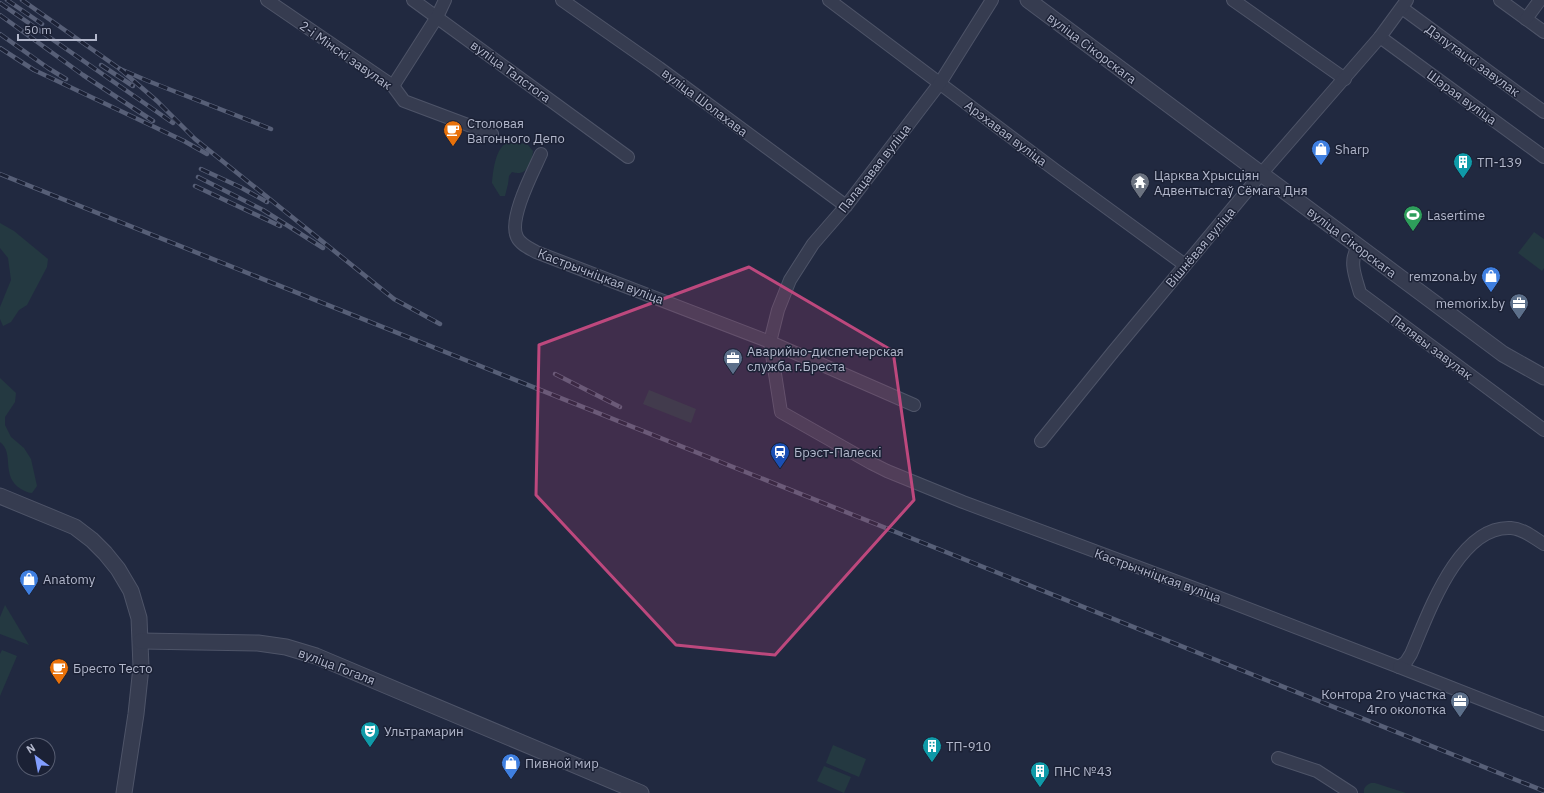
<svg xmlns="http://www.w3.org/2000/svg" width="1544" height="793" font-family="'IBM Plex Sans',sans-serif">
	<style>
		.green { fill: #243941 }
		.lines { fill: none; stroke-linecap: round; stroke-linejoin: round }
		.minor-casing { stroke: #4e5468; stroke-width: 14 }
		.tertiary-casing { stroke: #4e5468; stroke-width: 17 }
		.minor { stroke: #363c50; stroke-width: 12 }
		.tertiary { stroke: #363c50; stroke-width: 15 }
		.rail-casing { stroke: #575f77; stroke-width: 4.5 }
		.rail { stroke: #1b2135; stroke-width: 3; stroke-dasharray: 9; stroke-linecap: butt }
		.marked { fill: #bd487d; fill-opacity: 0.2; stroke: #bd487d; stroke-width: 3; stroke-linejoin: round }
		.labels { text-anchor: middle; stroke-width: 3; stroke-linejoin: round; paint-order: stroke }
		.street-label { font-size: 13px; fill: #b2b7cb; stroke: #1b2135 }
		.poi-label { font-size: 13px; fill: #b2b7cb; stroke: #1b2135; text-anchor: start }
	</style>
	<rect width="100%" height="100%" fill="#212940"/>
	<g class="green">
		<path d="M514 141 528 145 533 151C532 163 527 177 512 172L509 176 508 184 505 196H500L492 183C493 172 495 151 505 144 508 143 512 142 514 141Z"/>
		<path d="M0 223 14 231 48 259 47 267 27 305 19 310 11 322 3 326 0 319V307L11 280 8 258 0 248Z"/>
		<path d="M1534 232 1544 239V268L1542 271 1518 253Z"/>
		<path d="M0 378 16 393 15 402 5 417V425L11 437 24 448 31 459 37 486 32 493C28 493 25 491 21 489 0 476 15 453 0 442Z"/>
		<path d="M649 390 696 409 691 423 643 404Z"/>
		<path d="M5 605 29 645 0 634V617Z"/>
		<path d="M2 650 17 656 0 696V654Z"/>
		<path d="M833 745 866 759 859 777 826 763Z"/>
		<path d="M824 766 851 777 844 793 817 781Z"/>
		<path d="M1371 783H1375L1406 793H1364C1363 788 1366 785 1371 783Z"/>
	</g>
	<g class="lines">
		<g class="minor-casing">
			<g id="minor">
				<path d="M267 0 393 86 404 101 492 134"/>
				<path d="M413 0 628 157"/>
				<path d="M562 0 659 68 846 206"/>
				<path d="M829 0 1055 170 1185 265"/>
				<path d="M992 0 940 83 846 206 813 244 790 280 778 310 770 342 781 412 871 463 887 471 963 502 1202 591 1399 667 1406 662 1411 654C1428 615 1458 525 1511 528 1524 529 1534 538 1544 544"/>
				<path d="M1233 0 1345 79"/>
				<path d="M1500 0 1544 32"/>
				<path d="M1402 8 1544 112"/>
				<path d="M1526 19 1540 0"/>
				<path d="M1380 37 1544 157"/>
				<path d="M393 86 437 17 445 0"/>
				<path d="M541 154C533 172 508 219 517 237 520 244 529 248 536 252L770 342 914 405"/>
				<path d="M1358 247C1348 261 1356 278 1360 293L1544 430"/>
				<path d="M1041 441 1113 352 1261 174 1380 37 1407 0"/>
				<path d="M1399 667 1544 724"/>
				<path d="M1278 758 1317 771 1351 793"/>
			</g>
		</g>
		<g class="tertiary-casing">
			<g id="tertiary">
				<path d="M1028 0 1503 354 1544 377"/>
				<path d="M0 496 75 527 92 540 105 553 118 569 131 591 139 618 141 667 136 714 124 793"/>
				<path d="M141 641 258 643 286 647 316 656 641 793"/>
			</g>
		</g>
		<use href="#minor" class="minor"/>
		<use href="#tertiary" class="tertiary"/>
		<g class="rail-casing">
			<g id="rail">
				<path d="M7 0 42 24"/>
				<path d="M22 0 120 69 148 81 271 129"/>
				<path d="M0 3 173 123"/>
				<path d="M0 15 83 75 153 121"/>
				<path d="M0 34 48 68 66 79"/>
				<path d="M0 48 34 70 184 141 207 154"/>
				<path d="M101 65 133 86"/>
				<path d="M120 69 157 101 195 139 394 299 440 324"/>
				<path d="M201 169 240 187 267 202"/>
				<path d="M0 174 1544 791"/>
				<path d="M198 177 263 210 323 248"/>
				<path d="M195 186 280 226"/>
				<path d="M555 374 620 407"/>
			</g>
		</g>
		<use href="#rail" class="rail"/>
	</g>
	<path class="marked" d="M749 267 893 351 914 500 775 655 676 645 536 495 539 345Z"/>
	<defs>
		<g id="cafe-pin" transform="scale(1)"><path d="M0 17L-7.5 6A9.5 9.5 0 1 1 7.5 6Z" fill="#e8710a" stroke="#1b2135"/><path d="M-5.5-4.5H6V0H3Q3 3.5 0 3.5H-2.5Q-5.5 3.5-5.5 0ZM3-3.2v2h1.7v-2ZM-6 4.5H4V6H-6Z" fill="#fff"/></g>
		<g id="shop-pin" transform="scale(1)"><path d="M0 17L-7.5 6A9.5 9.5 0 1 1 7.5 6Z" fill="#3f7fe0" stroke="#1b2135"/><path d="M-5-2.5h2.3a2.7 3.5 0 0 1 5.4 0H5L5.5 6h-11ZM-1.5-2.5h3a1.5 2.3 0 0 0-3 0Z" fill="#fff"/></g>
		<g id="building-pin" transform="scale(1)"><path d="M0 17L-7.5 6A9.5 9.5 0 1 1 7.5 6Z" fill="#0f9aa8" stroke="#1b2135"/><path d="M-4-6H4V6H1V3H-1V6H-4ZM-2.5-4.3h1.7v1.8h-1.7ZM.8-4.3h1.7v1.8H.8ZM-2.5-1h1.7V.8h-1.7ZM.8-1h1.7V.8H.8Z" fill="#fff"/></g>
		<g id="temple-pin" transform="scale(1)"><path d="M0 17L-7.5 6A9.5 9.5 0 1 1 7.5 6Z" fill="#6b7280" stroke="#1b2135"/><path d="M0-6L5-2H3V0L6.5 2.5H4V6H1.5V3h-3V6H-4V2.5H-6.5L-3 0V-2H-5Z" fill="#fff"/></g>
		<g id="stadium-pin" transform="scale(1)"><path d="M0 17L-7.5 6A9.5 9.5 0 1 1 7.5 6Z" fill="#2e9e5b" stroke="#1b2135"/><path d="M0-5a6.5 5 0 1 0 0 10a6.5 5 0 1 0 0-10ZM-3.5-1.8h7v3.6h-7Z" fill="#fff"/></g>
		<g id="office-pin" transform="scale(1)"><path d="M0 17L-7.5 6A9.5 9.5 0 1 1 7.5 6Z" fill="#5c6f8a" stroke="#1b2135"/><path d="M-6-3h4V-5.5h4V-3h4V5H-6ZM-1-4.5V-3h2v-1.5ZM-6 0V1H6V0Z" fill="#fff"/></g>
		<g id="station-pin" transform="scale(1)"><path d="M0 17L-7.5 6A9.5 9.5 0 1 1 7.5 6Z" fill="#1a4fb4" stroke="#1b2135"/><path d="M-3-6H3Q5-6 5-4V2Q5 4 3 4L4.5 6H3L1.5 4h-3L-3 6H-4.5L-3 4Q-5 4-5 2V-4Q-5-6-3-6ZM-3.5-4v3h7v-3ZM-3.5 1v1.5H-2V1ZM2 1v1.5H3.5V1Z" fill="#fff"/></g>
		<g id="theatre-pin" transform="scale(1)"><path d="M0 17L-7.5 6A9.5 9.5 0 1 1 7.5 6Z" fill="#0f9aa8" stroke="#1b2135"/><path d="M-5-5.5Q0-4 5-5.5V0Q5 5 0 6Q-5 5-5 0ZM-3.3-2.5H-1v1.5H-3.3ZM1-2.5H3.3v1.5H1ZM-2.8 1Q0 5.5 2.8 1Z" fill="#fff"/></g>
	</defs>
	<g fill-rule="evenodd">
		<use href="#cafe-pin" x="453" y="130"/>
		<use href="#shop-pin" x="1321" y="149"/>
		<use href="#building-pin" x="1463" y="162"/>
		<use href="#temple-pin" x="1140" y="182"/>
		<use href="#stadium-pin" x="1413" y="215"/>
		<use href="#shop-pin" x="1491" y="276"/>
		<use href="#office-pin" x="1519" y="303"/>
		<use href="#office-pin" x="733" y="358"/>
		<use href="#station-pin" x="780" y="452"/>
		<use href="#shop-pin" x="29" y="579"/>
		<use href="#cafe-pin" x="59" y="668"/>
		<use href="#office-pin" x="1460" y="701"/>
		<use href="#theatre-pin" x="370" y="731"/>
		<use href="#building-pin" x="932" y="746"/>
		<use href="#shop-pin" x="511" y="763"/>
		<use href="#building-pin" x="1040" y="771"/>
	</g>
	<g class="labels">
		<g class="street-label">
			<text transform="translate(1092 48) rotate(37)" y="5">вуліца Сікорскага</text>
			<text transform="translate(346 55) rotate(35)" y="5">2-і Мінскі завулак</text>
			<text transform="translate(1473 60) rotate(36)" y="5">Дэпутацкі завулак</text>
			<text transform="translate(511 71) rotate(36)" y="5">вуліца Талстога</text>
			<text transform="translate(1462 97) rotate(36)" y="5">Шэрая вуліца</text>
			<text transform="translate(705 102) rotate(37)" y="5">вуліца Шолахава</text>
			<text transform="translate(1006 133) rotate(37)" y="5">Арэхавая вуліца</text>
			<text transform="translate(874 168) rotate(-52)" y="5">Палацавая вуліца</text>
			<text transform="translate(1352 242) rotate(37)" y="5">вуліца Сікорскага</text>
			<text transform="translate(1200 247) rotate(-50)" y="5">Вішнёвая вуліца</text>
			<text transform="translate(601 276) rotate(21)" y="5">Кастрычніцкая вуліца</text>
			<text transform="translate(1432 347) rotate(37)" y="5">Палявы завулак</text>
			<text transform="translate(1158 575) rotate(20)" y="5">Кастрычніцкая вуліца</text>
			<text transform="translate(337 666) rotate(21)" y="5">вуліца Гогаля</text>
		</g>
		<g class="poi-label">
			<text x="467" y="128">Столовая<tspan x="467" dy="15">Вагонного Депо</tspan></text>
			<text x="1335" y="154">Sharp</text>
			<text x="1477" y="167">ТП-139</text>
			<text x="1154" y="180">Царква Хрысціян<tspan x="1154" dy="15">Адвентыстаў Сёмага Дня</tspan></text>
			<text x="1427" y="220">Lasertime</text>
			<text x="1477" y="281" text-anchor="end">remzona.by</text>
			<text x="1505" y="308" text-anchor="end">memorix.by</text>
			<text x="747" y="356">Аварийно-диспетчерская<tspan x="747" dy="15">служба г.Бреста</tspan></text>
			<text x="794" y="457">Брэст-Палескі</text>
			<text x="43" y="584">Anatomy</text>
			<text x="73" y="673">Бресто Тесто</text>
			<text x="1446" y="699" text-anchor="end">Контора 2го участка<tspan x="1446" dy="15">4го околотка</tspan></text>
			<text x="384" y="736">Ультрамарин</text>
			<text x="946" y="751">ТП-910</text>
			<text x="525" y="768">Пивной мир</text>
			<text x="1054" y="776">ПНС №43</text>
		</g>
	</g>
	<g transform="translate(36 757) rotate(328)"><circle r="19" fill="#1b2135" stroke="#575d71"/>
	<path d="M0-3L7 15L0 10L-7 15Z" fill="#829eff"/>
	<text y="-6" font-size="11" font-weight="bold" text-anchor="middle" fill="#b2b7cb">N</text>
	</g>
	<path d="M18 34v6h78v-6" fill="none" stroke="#b2b7cb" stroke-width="2"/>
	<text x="24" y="34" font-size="12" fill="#b2b7cb" stroke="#1b2135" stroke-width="3" paint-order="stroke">50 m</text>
</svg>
